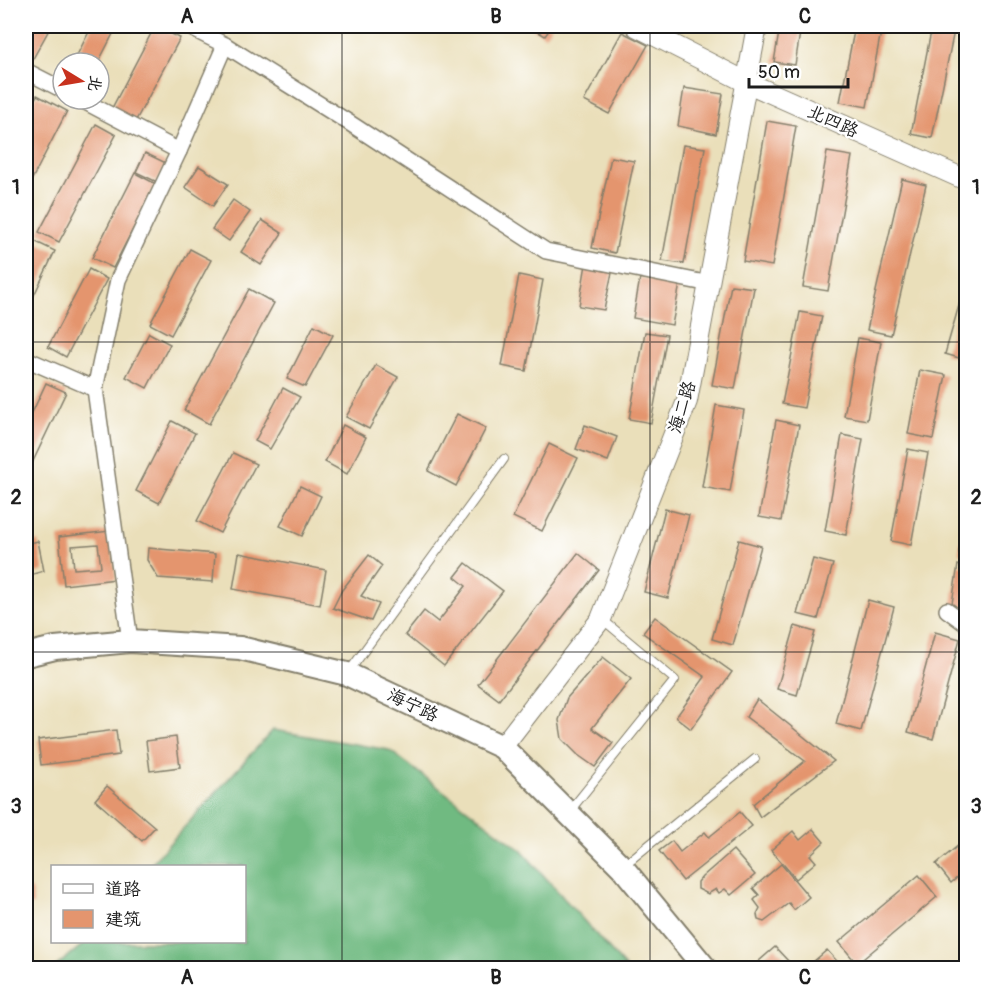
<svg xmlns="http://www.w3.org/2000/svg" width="992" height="994" font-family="Pangolin,'LXGW WenKai TC',sans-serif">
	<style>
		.forest { fill: #70ba81; stroke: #466b4e; stroke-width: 1.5 }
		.building { fill: #e4956e; fill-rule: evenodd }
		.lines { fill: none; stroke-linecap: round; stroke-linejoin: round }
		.service-casing { stroke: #837e6b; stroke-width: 10 }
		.minor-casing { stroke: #837e6b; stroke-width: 18 }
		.tertiary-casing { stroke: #837e6b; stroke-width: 22 }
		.secondary-casing { stroke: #837e6b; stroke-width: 26 }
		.service { stroke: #fff; stroke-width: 8 }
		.minor { stroke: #fff; stroke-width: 15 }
		.tertiary { stroke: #fff; stroke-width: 20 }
		.secondary { stroke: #fff; stroke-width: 22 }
		.grid { fill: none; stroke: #1c1c1c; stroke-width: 1.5; stroke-opacity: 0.55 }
		.labels { text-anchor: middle; stroke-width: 4.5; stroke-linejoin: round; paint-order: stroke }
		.street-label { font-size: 18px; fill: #1c1c1c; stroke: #fff }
		.neatline { fill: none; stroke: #1c1c1c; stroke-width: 2 }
		.grid-label { font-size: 20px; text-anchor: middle; font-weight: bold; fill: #1c1c1c }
	</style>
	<rect width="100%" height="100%" fill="#fff"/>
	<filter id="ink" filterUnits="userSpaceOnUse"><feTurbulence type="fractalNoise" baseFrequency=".0167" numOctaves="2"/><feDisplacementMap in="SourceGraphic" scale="12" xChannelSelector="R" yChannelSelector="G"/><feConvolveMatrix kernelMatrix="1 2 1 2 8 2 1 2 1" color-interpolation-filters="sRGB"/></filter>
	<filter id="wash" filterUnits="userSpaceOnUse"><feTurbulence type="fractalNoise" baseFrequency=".008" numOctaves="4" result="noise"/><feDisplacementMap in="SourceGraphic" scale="24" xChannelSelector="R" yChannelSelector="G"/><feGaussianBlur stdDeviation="1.35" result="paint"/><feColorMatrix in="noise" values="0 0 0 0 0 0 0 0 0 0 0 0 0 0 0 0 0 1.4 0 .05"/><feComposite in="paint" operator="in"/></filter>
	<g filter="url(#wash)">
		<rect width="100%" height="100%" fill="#eadfba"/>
		<path class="forest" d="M273 730 389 750 521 850 626 968H54L86 942H244V866H149Z"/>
		<g id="blocks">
			<g class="building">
				<path d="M26 26H51L30 64 26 62Z"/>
				<path d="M92 26H117L98 63H73Z"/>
				<path d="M155 26 180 38 135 122 111 110Z"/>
				<path d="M529 26H552L545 36Z"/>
				<path d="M780 26H801L795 65 774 62Z"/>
				<path d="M855 26H882L867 107 840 102Z"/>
				<path d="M932 26H955L932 138 911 134Z"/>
				<path d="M622 32 648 45 609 114 584 101Z"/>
				<path d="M684 88 723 94 716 134 678 126Z"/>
				<path d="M37 95 67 111 26 191V117Z"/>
				<path d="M767 121 796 126 772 266 743 261Z"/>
				<path d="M96 124 116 135 59 242 39 232Z"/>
				<path d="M683 145 705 148 684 264 662 261Z"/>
				<path d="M827 152 852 156 828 291 803 287Z"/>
				<path d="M145 153 166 163 157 182 136 172Z"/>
				<path d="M611 157 634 161 615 253 592 248Z"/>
				<path d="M199 166 228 184 213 206 185 187Z"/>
				<path d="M135 173 156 184 113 268 92 258Z"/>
				<path d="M902 179 926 185 891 335 867 330Z"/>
				<path d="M233 200 250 212 229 241 212 229Z"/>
				<path d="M262 220 282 233 261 265 241 252Z"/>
				<path d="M34 241 55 251 26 312V259Z"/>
				<path d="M190 249 211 260 171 335 150 324Z"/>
				<path d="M586 264 613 268 604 310 579 306Z"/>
				<path d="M89 269 107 279 66 357 48 347Z"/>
				<path d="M519 275 543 280 526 371 502 366Z"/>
				<path d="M640 278 680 284 672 325 633 318Z"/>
				<path d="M966 281V360L945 354Z"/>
				<path d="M731 285 754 288 735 389 712 385Z"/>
				<path d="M249 289 274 303 209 424 184 410Z"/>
				<path d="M800 312 822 316 804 408 782 404Z"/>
				<path d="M314 325 333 335 305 387 287 379Z"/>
				<path d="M645 332 667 335 651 423 629 419Z"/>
				<path d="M149 333 170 344 147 388 126 377Z"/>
				<path d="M858 338 881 342 867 420 844 416Z"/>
				<path d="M376 365 398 377 369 429 346 417Z"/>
				<path d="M920 370 946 375 933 439 908 434Z"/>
				<path d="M46 383 66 392 26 476V426Z"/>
				<path d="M283 388 300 397 270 449 255 441Z"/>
				<path d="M716 405 744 410 730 492 702 487Z"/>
				<path d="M457 414 486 428 456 486 428 471Z"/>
				<path d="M776 420 799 425 781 521 759 517Z"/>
				<path d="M172 421 195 433 159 503 136 491Z"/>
				<path d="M343 425 366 437 347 474 325 462Z"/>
				<path d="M585 425 617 437 608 461 576 449Z"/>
				<path d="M842 435 863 439 846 535 825 531Z"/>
				<path d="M549 444 578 458 542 531 513 517Z"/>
				<path d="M908 449 928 453 911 545 891 541Z"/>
				<path d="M233 453 256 464 220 533 197 521Z"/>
				<path d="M300 486 321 496 302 536 280 526Z"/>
				<path d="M665 509 689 515 668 598 644 592Z"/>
				<path d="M965 515H966V554L959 553Z"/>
				<path d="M110 531 116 579 64 585 59 537ZM98 544 101 567 74 569 72 546Z"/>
				<path d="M739 540 761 546 733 645 712 639Z"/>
				<path d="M38 541 44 571 26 576V544Z"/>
				<path d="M148 548 215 554 213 582 158 578 147 560Z"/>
				<path d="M239 553 326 570 320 605 233 589Z"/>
				<path d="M578 553 599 570 499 700 478 684Z"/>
				<path d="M369 555 382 566 361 596 379 604 371 621 333 608 342 590Z"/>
				<path d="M813 559 833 564 818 619 797 614Z"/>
				<path d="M466 563 503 591 444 666 405 635 424 611 438 622 466 586 455 577Z"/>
				<path d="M958 565 966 567V612L951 610Z"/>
				<path d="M868 600 894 607 861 731 836 724Z"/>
				<path d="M655 617 732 672 691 729 676 717 705 677 643 633Z"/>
				<path d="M795 626 815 632 797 695 777 689Z"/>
				<path d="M935 632 960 639 933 739 908 732Z"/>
				<path d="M603 657 631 679 592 728 613 743 595 767 578 755 562 739 559 720 567 698Z"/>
				<path d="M757 699 834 761 760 817 753 804 805 761 746 717Z"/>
				<path d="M116 730 119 755 41 765 38 740Z"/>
				<path d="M176 737 180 767 150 771 146 741Z"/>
				<path d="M107 786 155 827 142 841 95 800Z"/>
				<path d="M740 812 752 826 683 881 659 851 672 841 680 852 705 832 709 837Z"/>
				<path d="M813 829 824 842 810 855 816 862 796 879 771 850 793 831 800 840Z"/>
				<path d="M966 839V870L951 883 936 864Z"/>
				<path d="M733 850 755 875 731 895 725 889 719 893 716 889 708 894 698 889V882L702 877Z"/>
				<path d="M781 864 809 897 794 910 789 903 764 922 758 920 757 914 760 908 754 900 759 895 753 888Z"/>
				<path d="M919 875 937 897 857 964 839 942Z"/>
				<path d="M32 889 33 905 26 906V890Z"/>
				<path d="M775 947 789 962 782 968H751Z"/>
				<path d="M827 950 843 968H806Z"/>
			</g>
		</g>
	</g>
	<g filter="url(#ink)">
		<use href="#blocks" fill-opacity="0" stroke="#837e6b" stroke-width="1.5"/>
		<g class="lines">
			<g class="service-casing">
				<g id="service">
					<path d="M348 673 504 459"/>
					<path d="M569 812 675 680 602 619"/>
					<path d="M623 866 755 759"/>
				</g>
			</g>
			<g class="minor-casing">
				<g id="minor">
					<path d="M187 26 225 45 348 122 546 251 710 284"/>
					<path d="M26 71 63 90"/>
					<path d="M80 99 179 151"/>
					<path d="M26 359 95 389"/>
					<path d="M947 610 966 624"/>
					<path d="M130 641 95 389 118 280 179 151 225 45"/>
				</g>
			</g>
			<g class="tertiary-casing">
				<g id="tertiary">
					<path d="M636 26 746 82 966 180"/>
					<path d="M502 747 601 619 687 401 757 26"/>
				</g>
			</g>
			<g class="secondary-casing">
				<path id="secondary" d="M26 655 55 648 130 641 240 648 347 674 502 747 622 867 705 968"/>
			</g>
			<use href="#service" class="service"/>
			<use href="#minor" class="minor"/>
			<use href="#tertiary" class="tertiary"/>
			<use href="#secondary" class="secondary"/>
		</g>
	</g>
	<path class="grid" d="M342 26V968M650 26V968M26 342H966M26 652H966"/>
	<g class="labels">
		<g class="street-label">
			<text transform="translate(833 121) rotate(24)" y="6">北四路</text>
			<text transform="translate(682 407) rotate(-73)" y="6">海二路</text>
			<text transform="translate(413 705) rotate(25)" y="6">海宁路</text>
		</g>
	</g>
	<rect width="992" height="994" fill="none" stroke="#fff" stroke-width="66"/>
	<rect x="51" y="865" width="195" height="78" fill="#ffffff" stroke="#a4a4a4" stroke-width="1.5"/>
	<rect x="63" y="884" width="30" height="9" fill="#ffffff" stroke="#a4a4a4" stroke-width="1.5"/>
	<text x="105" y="895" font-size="18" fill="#1c1c1c">道路</text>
	<rect x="63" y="910" width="30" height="18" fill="#e4956e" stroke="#a4a4a4" stroke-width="1.5"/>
	<text x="105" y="925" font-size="18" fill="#1c1c1c">建筑</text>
	<g transform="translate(81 81) rotate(101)"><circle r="28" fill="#ffffff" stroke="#a4a4a4" stroke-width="1.5"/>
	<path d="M0-4.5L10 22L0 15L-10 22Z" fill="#c8321e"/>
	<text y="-9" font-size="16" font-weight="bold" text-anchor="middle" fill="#1c1c1c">北</text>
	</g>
	<path d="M749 78v9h99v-9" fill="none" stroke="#1c1c1c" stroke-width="3"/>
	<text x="758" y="78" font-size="18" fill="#1c1c1c" stroke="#ffffff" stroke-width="4.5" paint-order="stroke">50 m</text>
	<rect x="33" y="33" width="926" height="928" class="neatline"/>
	<g class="grid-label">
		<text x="187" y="23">A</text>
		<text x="496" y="23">B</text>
		<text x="805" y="23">C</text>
		<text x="16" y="194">1</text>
		<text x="976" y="194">1</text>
		<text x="16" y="504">2</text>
		<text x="976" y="504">2</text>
		<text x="16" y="813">3</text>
		<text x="976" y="813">3</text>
		<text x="187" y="984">A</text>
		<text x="496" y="984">B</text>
		<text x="805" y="984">C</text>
	</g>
</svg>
